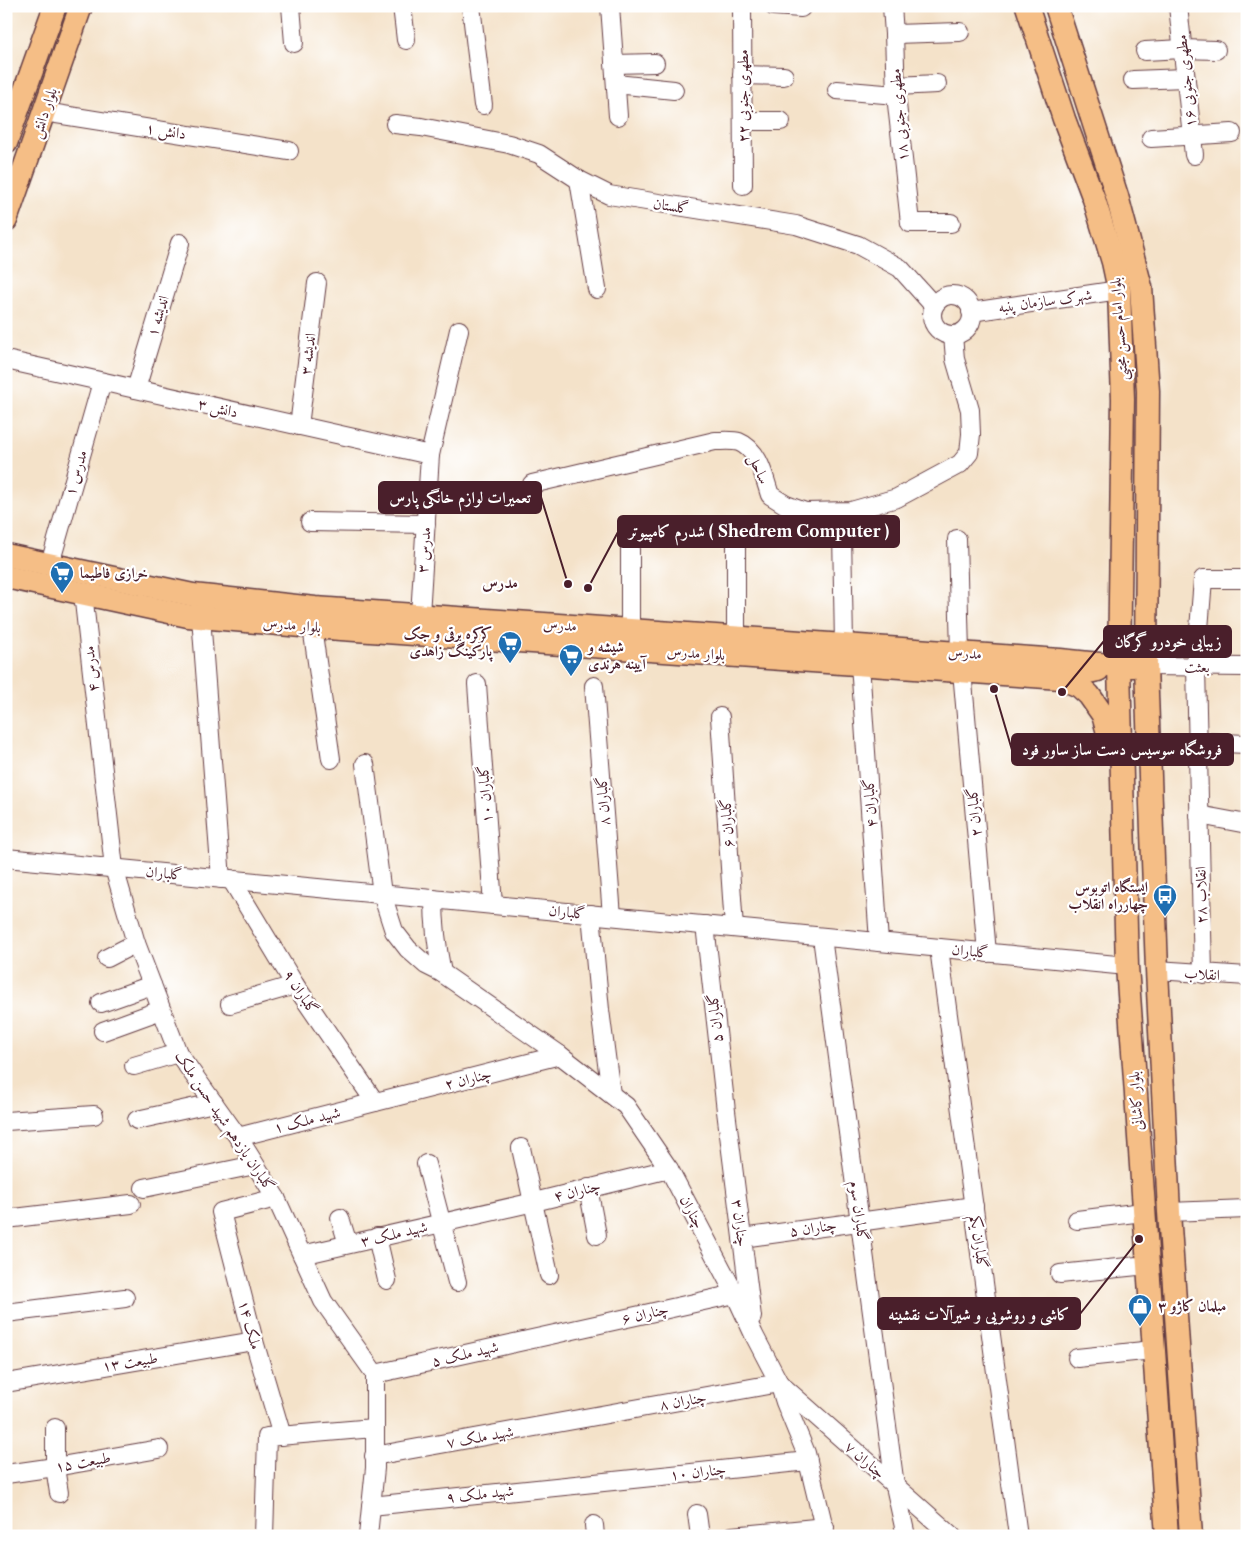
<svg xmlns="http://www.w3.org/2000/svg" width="1253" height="1542" font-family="'Libre Caslon Text',Amiri,serif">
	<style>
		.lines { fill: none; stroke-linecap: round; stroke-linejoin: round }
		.minor-casing { stroke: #643c43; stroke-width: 20 }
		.major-casing { stroke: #643c43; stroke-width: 25 }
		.minor { stroke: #fff; stroke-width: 18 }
		.major { stroke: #f5be86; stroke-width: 22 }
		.labels { text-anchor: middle; stroke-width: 4.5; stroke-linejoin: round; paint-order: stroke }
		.street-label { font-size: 15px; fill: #4a1f2b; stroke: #fff }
		.poi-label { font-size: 15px; font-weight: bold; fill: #4a1f2b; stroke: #fff; text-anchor: start }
		.neighbourhood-label { font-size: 16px; font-weight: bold; fill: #4a1f2b; stroke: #fff }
		.leader { fill: none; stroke: #4a1f2b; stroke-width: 2 }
		.callout-dot { fill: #4a1f2b; stroke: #fff; stroke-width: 2 }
		.callout { fill: #4a1f2b; stroke: #4a1f2b; stroke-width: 2 }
		.callout-label { font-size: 16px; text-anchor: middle; font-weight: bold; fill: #fff }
	</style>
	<rect width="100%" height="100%" fill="#fff"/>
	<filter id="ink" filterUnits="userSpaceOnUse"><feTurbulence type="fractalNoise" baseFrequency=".02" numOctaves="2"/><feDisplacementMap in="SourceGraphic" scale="10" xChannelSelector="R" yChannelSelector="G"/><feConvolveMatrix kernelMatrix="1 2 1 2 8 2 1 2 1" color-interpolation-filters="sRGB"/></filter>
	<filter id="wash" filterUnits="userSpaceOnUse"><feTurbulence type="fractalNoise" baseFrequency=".0096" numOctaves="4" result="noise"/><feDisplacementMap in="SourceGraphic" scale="20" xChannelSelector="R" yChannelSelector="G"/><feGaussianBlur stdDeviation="1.12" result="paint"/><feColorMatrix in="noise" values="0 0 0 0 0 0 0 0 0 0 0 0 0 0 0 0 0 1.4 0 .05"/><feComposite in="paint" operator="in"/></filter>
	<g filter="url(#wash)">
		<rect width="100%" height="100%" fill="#f4e2c9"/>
	</g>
	<g filter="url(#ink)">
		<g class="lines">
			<g class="minor-casing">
				<g id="minor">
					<path d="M291 6 294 43"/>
					<path d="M402 6 406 40"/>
					<path d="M471 6 483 105"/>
					<path d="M610 6 618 116"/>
					<path d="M742 6 743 185"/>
					<path d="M773 6 801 8"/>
					<path d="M892 6 894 34 896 95 910 223H951"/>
					<path d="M1178 6 1194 155"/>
					<path d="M894 34 960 32"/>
					<path d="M1145 51 1182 49 1216 50"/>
					<path d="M614 64 655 63"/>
					<path d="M742 75 784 76"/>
					<path d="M1133 80 1185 78"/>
					<path d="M616 84 674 90"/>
					<path d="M896 86 937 84"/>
					<path d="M837 90 896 95"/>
					<path d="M44 112 289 151"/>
					<path d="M743 121H781"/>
					<path d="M395 124 421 127 509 144 539 154 579 180 609 195 796 225 858 245 900 268 934 306"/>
					<path d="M1151 138 1232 133"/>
					<path d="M579 180 597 289"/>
					<circle cx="952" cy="315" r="20"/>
					<path d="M971 312 1119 290"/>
					<path d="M6 360 430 455"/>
					<path d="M136 389 180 243"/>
					<path d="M299 426 317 283"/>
					<path d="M532 484 715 441C722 441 733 440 739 442 759 450 764 477 770 495L786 505 805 512 851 511 897 498 960 464 969 453 971 434 970 410 955 359 953 335"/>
					<path d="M310 522 426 524"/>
					<path d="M842 533 844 645"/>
					<path d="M957 539 960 653"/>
					<path d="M50 564 102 382"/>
					<path d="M83 593 114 868 136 943 178 1053 238 1137 276 1198 323 1301 375 1374V1468L368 1536"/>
					<path d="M420 615 430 455 459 330"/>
					<path d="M201 617 221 879"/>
					<path d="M312 627 331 759"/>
					<path d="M630 630V548"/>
					<path d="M736 637V544"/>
					<path d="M860 664 879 942"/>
					<path d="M1146 666 1247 667"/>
					<path d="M962 671 987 953"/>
					<path d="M477 684 493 905"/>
					<path d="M594 686 612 916"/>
					<path d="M720 717 734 928"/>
					<path d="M1197 742 1247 744"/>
					<path d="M365 764 382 894 394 931 408 949 426 965 442 973 560 1055 626 1106 669 1169 735 1294 754 1335 779 1383 785 1402 806 1453 826 1536"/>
					<path d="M1199 815 1247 824"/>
					<path d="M6 858 1127 966"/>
					<path d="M231 879 295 985 375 1102"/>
					<path d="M434 899C434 925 437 948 442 973"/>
					<path d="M591 914 600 1010 611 1094"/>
					<path d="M705 925 726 1111 752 1317"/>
					<path d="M822 937 895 1486 906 1536"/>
					<path d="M939 948 1018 1536"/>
					<path d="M107 958 136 943"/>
					<path d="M1157 970 1247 976"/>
					<path d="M1203 974 1196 667 1203 579H1247"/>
					<path d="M101 1003 152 985"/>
					<path d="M230 1004 295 985"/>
					<path d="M103 1031 161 1010"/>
					<path d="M134 1066 178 1053"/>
					<path d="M137 1120 214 1103"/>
					<path d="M6 1121 94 1115"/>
					<path d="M238 1137 560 1055"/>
					<path d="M521 1148 549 1275"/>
					<path d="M426 1164 457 1282"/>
					<path d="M144 1188 255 1165"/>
					<path d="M588 1188 597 1235"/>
					<path d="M276 1198 221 1212 254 1341 282 1436"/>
					<path d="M1169 1212 1247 1209"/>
					<path d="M340 1218 348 1244"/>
					<path d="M6 1219 131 1204"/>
					<path d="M1077 1220 1143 1212"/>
					<path d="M377 1237 387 1280"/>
					<path d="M742 1238 974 1206"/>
					<path d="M302 1255 534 1202 669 1169"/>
					<path d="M1060 1274 1147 1265"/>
					<path d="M6 1313 125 1298"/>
					<path d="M1077 1358 1153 1350"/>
					<path d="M375 1374 735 1294"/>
					<path d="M6 1383 254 1341"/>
					<path d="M55 1428V1467L59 1493"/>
					<path d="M374 1456 779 1383 952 1536"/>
					<path d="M6 1474 55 1467 159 1449"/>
					<path d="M371 1506 808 1461"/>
					<path d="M697 1514 700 1536"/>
					<path d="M594 1525 595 1536"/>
					<path d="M264 1536 267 1437 374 1428"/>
					<path d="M732 1536 825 1527"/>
				</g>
			</g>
			<g class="major-casing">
				<g id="major">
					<path d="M1027 6 1064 119 1094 199 1113 262 1119 290 1123 399 1119 666 1127 966 1167 1536"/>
					<path d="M1056 6 1117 196 1141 287 1148 391 1146 666 1157 970 1169 1212 1191 1536"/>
					<path d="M6 143 55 6"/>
					<path d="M6 220 81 6"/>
					<path d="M6 555 193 595 315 608 1060 660 1119 666H1133"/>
					<path d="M6 577 188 616 312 627 1060 678 1098 670"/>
					<path d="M1060 678 1079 686 1089 695 1103 715 1108 733 1121 747"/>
				</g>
			</g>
			<use href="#minor" class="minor"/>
			<use href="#major" class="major"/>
		</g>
	</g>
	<defs>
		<g id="supermarket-pin" transform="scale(1.25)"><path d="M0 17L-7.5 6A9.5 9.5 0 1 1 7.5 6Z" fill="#1f6fb2" stroke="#fff"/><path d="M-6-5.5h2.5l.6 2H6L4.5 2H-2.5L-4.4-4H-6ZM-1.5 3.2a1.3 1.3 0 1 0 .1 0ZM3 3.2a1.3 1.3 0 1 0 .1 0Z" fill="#fff"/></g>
		<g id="bus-pin" transform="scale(1.25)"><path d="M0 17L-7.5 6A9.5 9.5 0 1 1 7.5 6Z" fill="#1f6fb2" stroke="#fff"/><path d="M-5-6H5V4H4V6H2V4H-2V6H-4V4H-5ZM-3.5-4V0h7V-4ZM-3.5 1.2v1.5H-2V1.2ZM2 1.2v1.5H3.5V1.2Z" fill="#fff"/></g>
		<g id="shop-pin" transform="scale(1.25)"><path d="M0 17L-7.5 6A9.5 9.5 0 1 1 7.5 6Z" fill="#1f6fb2" stroke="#fff"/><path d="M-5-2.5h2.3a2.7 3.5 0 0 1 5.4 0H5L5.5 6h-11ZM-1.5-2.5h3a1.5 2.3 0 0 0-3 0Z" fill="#fff"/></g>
	</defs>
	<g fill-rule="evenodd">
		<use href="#supermarket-pin" x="62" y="573"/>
		<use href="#supermarket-pin" x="510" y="643"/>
		<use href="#supermarket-pin" x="571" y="656"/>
		<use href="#bus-pin" x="1165" y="896"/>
		<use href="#shop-pin" x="1140" y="1306"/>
	</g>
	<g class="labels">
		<g class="street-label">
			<text transform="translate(1186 81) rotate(-96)" y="5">۱۶ مطهری جنوبی</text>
			<text transform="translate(743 96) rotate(-90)" y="5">مطهری جنوبی ۲۲</text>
			<text transform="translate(44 113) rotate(-71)" y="5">بلوار دانش</text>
			<text transform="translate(899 115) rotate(-95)" y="5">۱۸ مطهری جنوبی</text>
			<text transform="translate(166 131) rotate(9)" y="5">دانش ۱</text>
			<text transform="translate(671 206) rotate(9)" y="5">گلستان</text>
			<text transform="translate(1045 301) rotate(-8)" y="5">شهرک سازمان پنبه</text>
			<text transform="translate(158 316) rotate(-73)" y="5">اندیشه ۱</text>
			<text transform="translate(1119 329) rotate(-94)" y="5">بلوار امام حسن مجتبی</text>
			<text transform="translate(308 354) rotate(-83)" y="5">اندیشه ۳</text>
			<text transform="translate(218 408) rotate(13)" y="5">دانش ۳</text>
			<text transform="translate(759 469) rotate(66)" y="5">ساحل</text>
			<text transform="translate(76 473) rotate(-74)" y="5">مدرس ۱</text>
			<text transform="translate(424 550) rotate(-86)" y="5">مدرس ۳</text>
			<text transform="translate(292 625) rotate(5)" y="5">بلوار مدرس</text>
			<text transform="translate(560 625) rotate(4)" y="5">مدرس</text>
			<text transform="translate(696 653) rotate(4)" y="5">بلوار مدرس</text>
			<text transform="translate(965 653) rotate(4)" y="5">مدرس</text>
			<text transform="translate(1197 667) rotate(1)" y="5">بعثت</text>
			<text transform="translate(91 669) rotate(-96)" y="5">مدرس ۴</text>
			<text transform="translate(485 794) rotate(-94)" y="5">گلباران ۱۰</text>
			<text transform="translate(603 801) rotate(-94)" y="5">گلباران ۸</text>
			<text transform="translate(870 803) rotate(-94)" y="5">گلباران ۴</text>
			<text transform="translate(974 812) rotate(-95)" y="5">گلباران ۲</text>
			<text transform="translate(727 823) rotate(-94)" y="5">گلباران ۶</text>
			<text transform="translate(164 873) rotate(6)" y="5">گلباران</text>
			<text transform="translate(1201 895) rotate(-91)" y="5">۲۸ انقلاب</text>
			<text transform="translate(567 912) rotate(6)" y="5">گلباران</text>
			<text transform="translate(970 951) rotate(6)" y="5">گلباران</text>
			<text transform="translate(1202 974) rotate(4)" y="5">انقلاب</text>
			<text transform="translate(301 992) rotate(57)" y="5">۹ گلباران</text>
			<text transform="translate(715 1018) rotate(-96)" y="5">گلباران ۵</text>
			<text transform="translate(468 1079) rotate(-14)" y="5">۲ چناران</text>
			<text transform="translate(1136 1101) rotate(-94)" y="5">بلوار کاشانی</text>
			<text transform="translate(307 1120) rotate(-14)" y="5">۱ شهید ملک</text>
			<text transform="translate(225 1121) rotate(56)" y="5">گلباران یازدهم شهید حسن ملک</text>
			<text transform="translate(577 1191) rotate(-14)" y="5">۴ چناران</text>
			<text transform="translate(859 1211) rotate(82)" y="5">گلباران سوم</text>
			<text transform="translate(692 1212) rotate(62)" y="5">چناران</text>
			<text transform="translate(740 1223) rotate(83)" y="5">چناران ۳</text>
			<text transform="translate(813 1228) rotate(-8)" y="5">۵ چناران</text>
			<text transform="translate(394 1234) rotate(-13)" y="5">۳ شهید ملک</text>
			<text transform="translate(979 1242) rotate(82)" y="5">گلباران یکم</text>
			<text transform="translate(645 1314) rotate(-13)" y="5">چناران ۶</text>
			<text transform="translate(250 1325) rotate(75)" y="5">ملک ۱۴</text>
			<text transform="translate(465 1354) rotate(-13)" y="5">شهید ملک ۵</text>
			<text transform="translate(130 1362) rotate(-9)" y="5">طبیعت ۱۳</text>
			<text transform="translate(683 1401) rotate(-10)" y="5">چناران ۸</text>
			<text transform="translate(480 1437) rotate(-10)" y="5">شهید ملک ۷</text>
			<text transform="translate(865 1460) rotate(41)" y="5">چناران ۷</text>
			<text transform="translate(83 1462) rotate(-10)" y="5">طبیعت ۱۵</text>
			<text transform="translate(698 1472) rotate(-6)" y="5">چناران ۱۰</text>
			<text transform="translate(480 1494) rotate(-6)" y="5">شهید ملک ۹</text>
		</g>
		<g class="poi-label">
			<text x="80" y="578">خرازی فاطیما</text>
			<text x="492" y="639" text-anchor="end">کرکره برقی و جک<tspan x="492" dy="17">پارکینگ زاهدی</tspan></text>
			<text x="588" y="652">شیشه و<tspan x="588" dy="17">آیینه هرندی</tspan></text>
			<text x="1148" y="892" text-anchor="end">ایستگاه اتوبوس<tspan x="1148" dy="17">چهارراه انقلاب</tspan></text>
			<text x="1158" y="1311">مبلمان کاژو ۳</text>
		</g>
		<g class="neighbourhood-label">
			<text x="500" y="588">مدرس</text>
		</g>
	</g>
	<path class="leader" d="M568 584L541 497M588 588L618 532M1062 692L1104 641M994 689L1012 750M1139 1239L1080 1314"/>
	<g class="callout-dot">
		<circle cx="568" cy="584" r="5"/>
		<circle cx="588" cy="588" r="5"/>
		<circle cx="1062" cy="692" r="5"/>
		<circle cx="994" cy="689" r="5"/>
		<circle cx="1139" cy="1239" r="5"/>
	</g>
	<g class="callout">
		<rect x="379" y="482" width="162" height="31" rx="5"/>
		<rect x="618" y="516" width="281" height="31" rx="5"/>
		<rect x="1104" y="626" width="127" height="31" rx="5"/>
		<rect x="1012" y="734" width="221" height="31" rx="5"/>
		<rect x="878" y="1298" width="202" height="31" rx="5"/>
	</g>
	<g class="callout-label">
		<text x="460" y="503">تعمیرات لوازم خانگی پارس</text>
		<text x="759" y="537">شدرم کامپیوتر ( Shedrem Computer )</text>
		<text x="1168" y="647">زیبایی خودرو گرگان</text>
		<text x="1122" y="755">فروشگاه سوسیس دست ساز ساور فود</text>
		<text x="979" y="1320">کاشی و روشویی و شیرآلات نقشینه</text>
	</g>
	<rect width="1253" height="1542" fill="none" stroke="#fff" stroke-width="25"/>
</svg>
